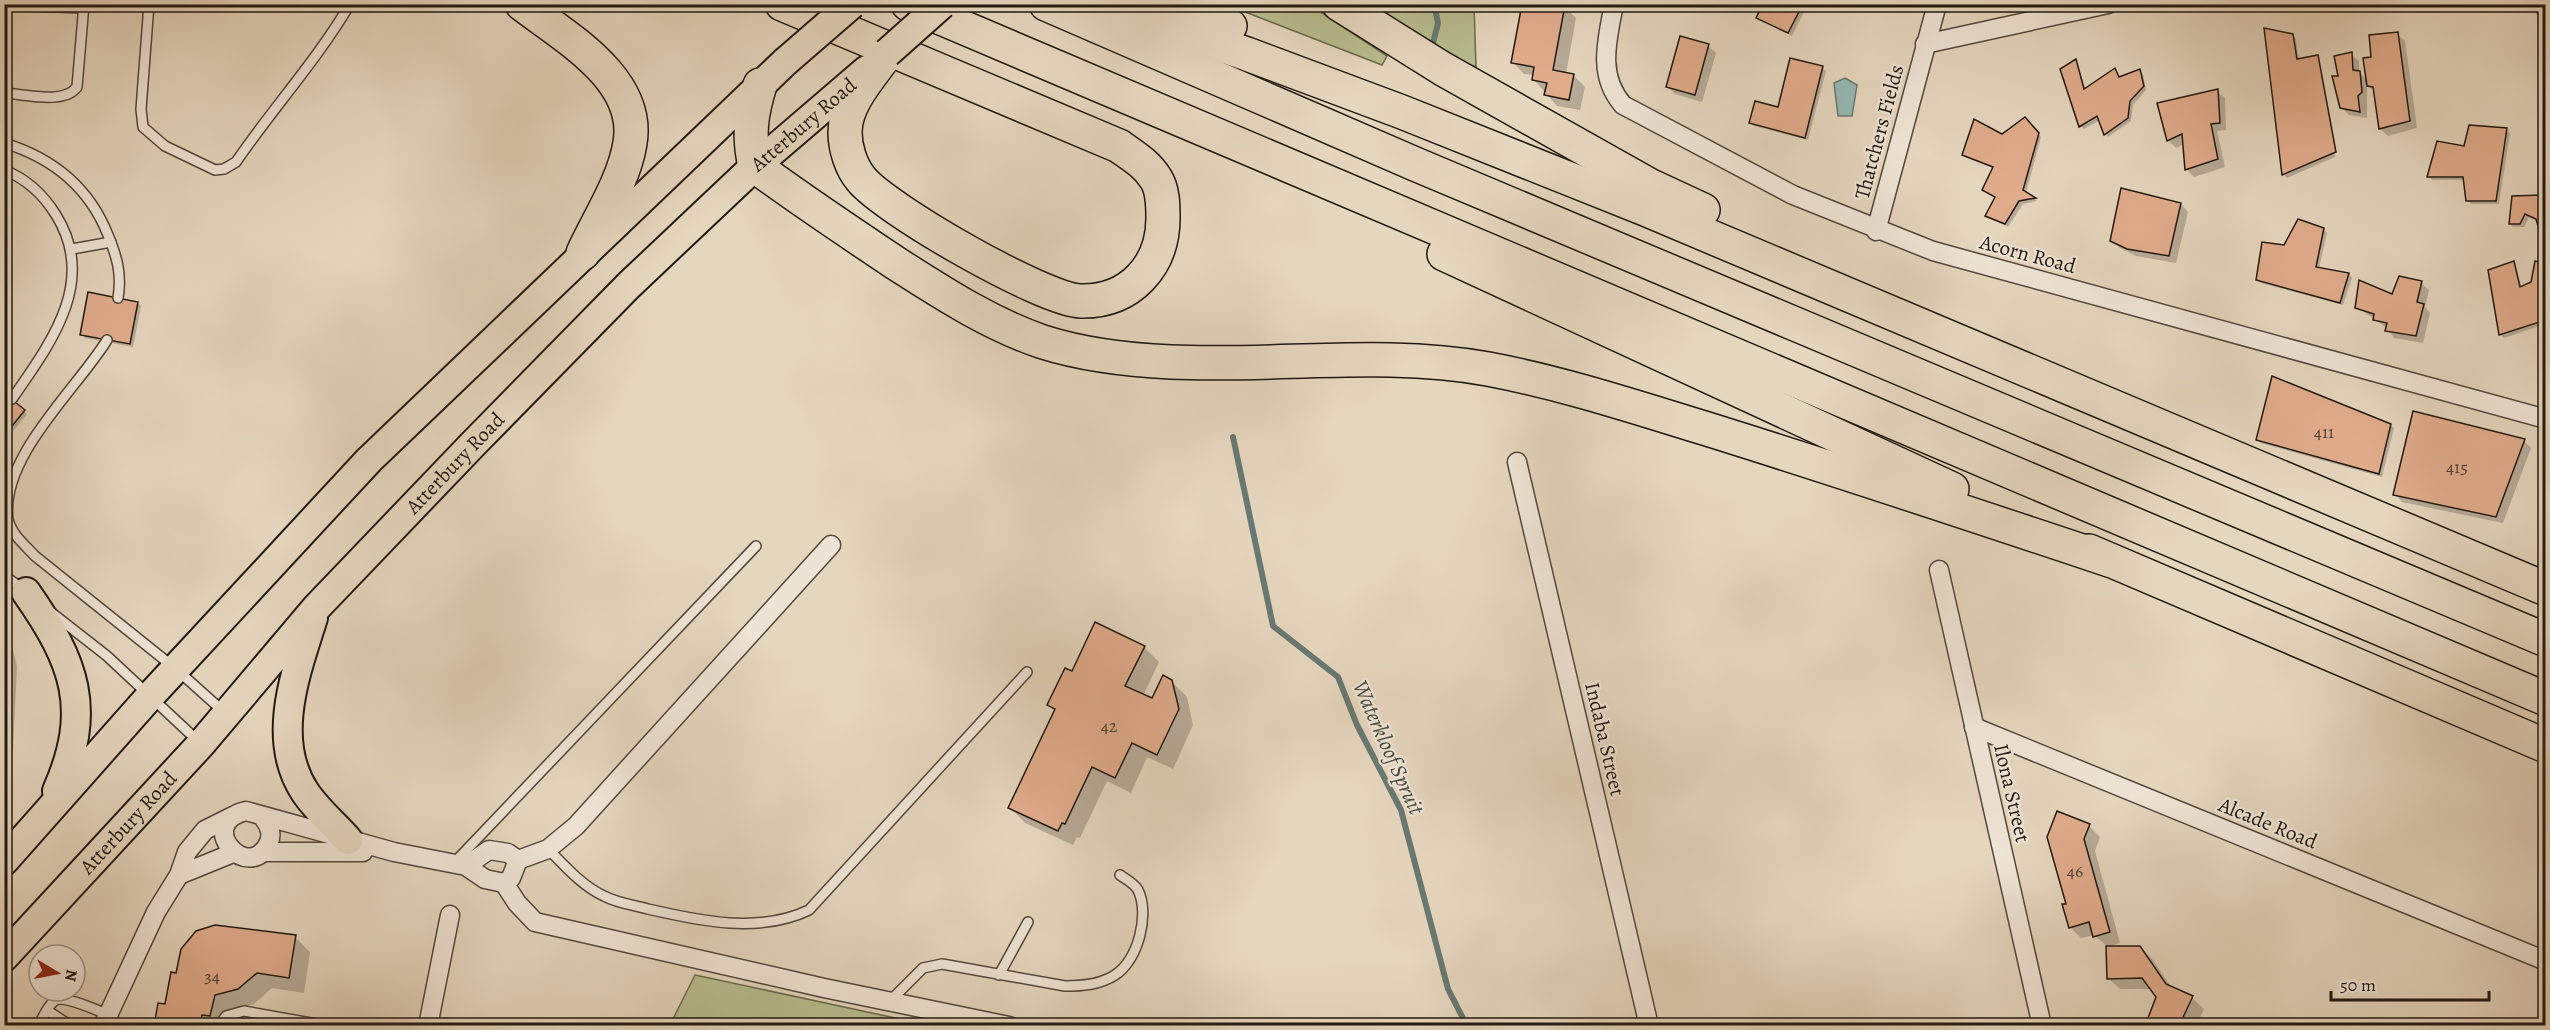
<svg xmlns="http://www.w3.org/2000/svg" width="2550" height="1030" font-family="Alegreya,serif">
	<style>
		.green { fill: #b7bd8f; stroke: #6c6b50; stroke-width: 1.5 }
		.water { fill: #96b9b5; stroke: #687973; stroke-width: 1.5 }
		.shadow { fill: #0003 }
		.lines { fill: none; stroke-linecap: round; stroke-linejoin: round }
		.stream { stroke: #687973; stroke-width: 6 }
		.building { fill: #e1ac8c; stroke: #221911; stroke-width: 1.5 }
		.lane-casing { stroke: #53483c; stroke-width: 12 }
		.street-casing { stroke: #53483c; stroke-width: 21 }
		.primary-casing { stroke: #221911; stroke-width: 32 }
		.highway-casing { stroke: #221911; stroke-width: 36 }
		.lane { stroke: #eee4d5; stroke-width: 9 }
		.street { stroke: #eee4d5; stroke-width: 18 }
		.primary { stroke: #e5d6be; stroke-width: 28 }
		.highway { stroke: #e5d6be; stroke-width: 33 }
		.primary-bridge-casing { stroke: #221911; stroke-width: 32; stroke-linecap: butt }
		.primary-bridge { stroke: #e5d6be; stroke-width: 28 }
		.labels { text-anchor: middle; stroke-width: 4.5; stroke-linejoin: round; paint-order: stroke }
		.number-label { font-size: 18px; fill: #523e30 }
		.street-label { font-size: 21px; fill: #221911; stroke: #eee4d5 }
		.water-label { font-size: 22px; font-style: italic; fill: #454942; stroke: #eee4d5 }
	</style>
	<rect width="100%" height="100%" fill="#e5d6be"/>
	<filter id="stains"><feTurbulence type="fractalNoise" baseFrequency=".00333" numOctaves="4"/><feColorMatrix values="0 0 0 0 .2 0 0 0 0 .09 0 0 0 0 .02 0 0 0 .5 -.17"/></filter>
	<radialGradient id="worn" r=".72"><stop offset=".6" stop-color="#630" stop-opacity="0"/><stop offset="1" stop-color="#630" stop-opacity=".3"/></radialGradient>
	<g class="green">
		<path d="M1227 5H1310L1387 56 1382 65Z"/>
		<path d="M1361 5H1474L1476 67 1426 47Z"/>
		<path d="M695 975 928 1025H670Z"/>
	</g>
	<path class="water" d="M1845 78 1857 85 1852 116H1838L1834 83Z"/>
	<g class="shadow">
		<path d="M1501 4H1518L1517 8Z"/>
		<path d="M1523 4 1571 6 1570 12 1576 18 1566 74 1573 75 1585 87 1580 110 1557 106 1534 80V75L1524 74 1513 62Z"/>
		<path d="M1765 4H1808L1792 36 1758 17Z"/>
		<path d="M2022 4H2034L2031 9Z"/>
		<path d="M2266 30 2293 35 2296 39 2299 60 2318 57 2319 59 2335 157 2287 178 2284 175Z"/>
		<path d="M2397 34 2405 41 2417 128 2388 136 2380 129 2375 92 2367 84V118L2349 115 2342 108 2340 77 2351 54 2359 61V72L2368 81 2372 58Z"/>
		<path d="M1708 46 1716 53 1702 102 1675 94 1667 86Z"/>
		<path d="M2076 61 2086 90 2114 70 2120 78 2139 71 2143 74 2146 90 2133 105 2131 121 2108 137 2100 120 2084 129 2081 126Z"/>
		<path d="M1822 68 1826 71 1808 140 1754 126 1751 123 1779 109Z"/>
		<path d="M2217 91 2225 98 2226 130 2217 131 2225 167 2194 177 2186 169 2184 144 2176 148 2169 141 2159 104Z"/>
		<path d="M2025 119 2041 137 2026 193 2037 201 2023 204 2008 227 1987 216 1996 198 1984 190 1994 168 1964 155 2002 135Z"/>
		<path d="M2471 126 2507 130 2510 133 2499 204H2471L2468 200 2465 180H2432L2429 177 2465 148Z"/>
		<path d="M2545 196 2546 236 2541 232 2538 221 2529 217 2524 227H2513L2510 224Z"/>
		<path d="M2181 204 2188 212 2176 263 2136 256 2120 248 2112 241Z"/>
		<path d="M2324 229 2327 233 2319 269 2349 274 2352 278 2343 305 2261 283 2257 280 2285 247Z"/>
		<path d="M2513 263 2522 287 2532 284 2546 265V324L2504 338 2501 335 2490 271Z"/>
		<path d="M2421 283 2429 290 2425 307 2430 313 2423 343 2394 338 2387 328 2357 307 2393 296Z"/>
		<path d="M138 303 141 306 133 347 85 338 82 334Z"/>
		<path d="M4 395 27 414 7 439 4 437Z"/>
		<path d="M2390 425 2394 428 2382 477 2261 443 2257 439Z"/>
		<path d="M2524 441 2531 448 2503 523 2402 502 2395 494Z"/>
		<path d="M4 642 13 650 17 666 13 751 4 763Z"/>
		<path d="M1144 647 1159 662 1143 696 1153 700 1171 681 1187 697 1193 725 1173 769 1147 757 1131 793 1107 781 1080 838 1077 837 1073 845 1025 823 1010 807 1055 711 1049 705 1072 673Z"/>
		<path d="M2089 826 2100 837 2095 851 2120 943 2109 947 2140 948 2152 959 2171 987 2192 998 2204 1009 2196 1026H2147L2158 997 2152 989H2120L2108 978V947L2094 935 2081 938 2070 927 2068 905 2049 837Z"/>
		<path d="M215 927 295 937 310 952 304 993 272 988 254 1004 230 1010 226 1026H155L166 1006 189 940 205 928Z"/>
	</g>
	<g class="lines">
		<g class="stream">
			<path d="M1433 43 1438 23 1434 4"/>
			<path d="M1233 437 1273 626 1338 677 1357 725 1401 810 1448 989 1467 1026"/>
		</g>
	</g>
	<g class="building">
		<path d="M1522 4 1565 5 1553 70 1574 74 1569 100 1544 95 1547 83 1532 80 1534 67 1511 63Z"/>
		<path d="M1763 4H1803L1788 33 1756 18Z"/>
		<path d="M2264 28 2293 34 2297 59 2318 55 2336 152 2282 175Z"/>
		<path d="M2398 32 2410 121 2379 129 2373 87 2367 86 2363 58 2371 57 2369 35Z"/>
		<path d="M1680 36 1709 44 1695 95 1666 87Z"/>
		<path d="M2352 52 2353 70 2360 71 2362 92 2358 96 2360 112 2340 108 2332 76H2338L2334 56Z"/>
		<path d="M1790 58 1823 66 1805 138 1749 123 1755 101 1778 107Z"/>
		<path d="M2076 59 2084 89 2115 68 2119 77 2140 69 2144 86 2130 101 2128 118 2104 135 2097 116 2079 127 2060 69Z"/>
		<path d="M2218 89 2220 123 2211 124 2218 159 2185 170 2182 134 2167 141 2157 103Z"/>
		<path d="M2025 117 2039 133 2023 190 2036 198 2019 201 2005 224 1985 216 1995 197 1982 190 1993 167 1962 155 1974 119 2002 134Z"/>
		<path d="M2469 125 2507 128 2496 201H2466L2463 177H2427L2437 141 2464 146Z"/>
		<path d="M2121 188 2181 203 2169 256 2127 249 2110 241Z"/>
		<path d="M2546 189V234L2540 233 2536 219 2525 214 2520 224H2509L2512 196 2544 195Z"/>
		<path d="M2298 219 2324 228 2316 267 2349 273 2340 303 2256 280 2262 242 2284 245Z"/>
		<path d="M2514 261 2520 287 2531 282 2535 261 2546 264V320L2499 335 2488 270Z"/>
		<path d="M2399 276 2422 281 2417 302 2424 304 2416 336 2385 331 2387 323 2373 320 2374 314 2355 308 2359 280 2392 294Z"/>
		<path d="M88 292 138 302 130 344 80 335Z"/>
		<path d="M2272 376 2391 424 2379 474 2256 440Z"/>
		<path d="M4 393 25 410 4 436Z"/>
		<path d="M2413 411 2525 439 2496 517 2393 495Z"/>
		<path d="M1095 622 1145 646 1125 686 1152 698 1163 675 1172 680 1179 709 1157 755 1132 743 1115 778 1092 767 1065 824 1062 823 1058 831 1008 808 1055 709 1047 705 1065 668 1072 671Z"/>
		<path d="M4 640 10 657 4 746Z"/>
		<path d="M2057 811 2090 824 2084 839 2110 932 2093 937 2089 922 2069 928 2062 904H2066L2047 837Z"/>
		<path d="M215 925 296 935 289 978 257 973 238 989 215 995 210 1016 202 1015 200 1026H154L158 1003 165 1004 171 972 176 973 181 949 196 931Z"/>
		<path d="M2106 946H2140L2166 984 2193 996 2179 1026H2145L2156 997 2142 978 2107 979Z"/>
	</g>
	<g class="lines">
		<g class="lane-casing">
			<g id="lane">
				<path d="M149 4 141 109 143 127 165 146 215 170 224 169 236 162C273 108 317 60 350 4"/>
				<path d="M4 5 83 8"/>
				<path d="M4 93C24 94 64 105 77 87L84 4"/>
				<path d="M4 143C53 158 89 187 108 235 117 257 122 274 118 298"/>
				<path d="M4 170C27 179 43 194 56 215 98 282 50 344 12 399"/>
				<path d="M72 249 111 242"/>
				<path d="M107 340C77 389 0 457 8 519 11 534 25 545 35 556L176 669 224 712"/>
				<path d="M4 575 25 591"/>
				<path d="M52 613 107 656 199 742"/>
				<path d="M548 849C565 866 582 886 604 896 617 903 633 905 648 909 700 921 759 934 809 910L1027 672"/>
				<path d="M454 863 756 546"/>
				<path d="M999 975 1028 922"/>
				<path d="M890 1001 923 968 942 964 1065 986C1081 986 1100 985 1115 975 1138 961 1150 914 1138 890 1134 883 1127 880 1120 875"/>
				<path d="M48 1011 71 1026"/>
				<path d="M38 1026C43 1018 47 1007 54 1001 63 994 98 1011 109 1015"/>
				<path d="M219 1026 226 1016 244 1011 328 1026"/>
			</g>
		</g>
		<g class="street-casing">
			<g id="street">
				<path d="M1614 4C1607 41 1597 75 1623 105L1793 195 1933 251 2546 419"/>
				<path d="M2542 4 2546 8"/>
				<path d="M1925 44 2108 4"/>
				<path d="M1876 231 1937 4"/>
				<path d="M1517 462 1649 1026"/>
				<path d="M1939 570 2042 1026"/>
				<path d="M1974 727 2546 961"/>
				<path d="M262 816C268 824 273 832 269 842 250 886 193 824 246 811L394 852 466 866 485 879 504 883 511 878 518 860 508 853 489 850 466 866"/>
				<path d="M262 852H363"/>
				<path d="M518 860 548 849 576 826 831 545"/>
				<path d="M179 875 233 853"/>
				<path d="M504 883 517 903 535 922 824 988 1009 1026"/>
				<path d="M103 1026 156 912 179 875 187 852 205 830 231 817"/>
				<path d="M428 1026 450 915"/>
			</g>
		</g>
		<g class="primary-casing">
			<g id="primary">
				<path d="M26 592C75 662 93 709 57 791"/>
				<path d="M313 618C296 672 270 739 305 792 317 810 334 824 348 840"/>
				<path d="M4 861 151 695 369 460 785 62"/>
				<path id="s1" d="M4 957 201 744 316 608 474 443 629 285 755 166 867 70"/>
			</g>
		</g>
		<g class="highway-casing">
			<g id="highway">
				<path d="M522 4C565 37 641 79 630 143 624 181 599 218 583 253"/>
				<path d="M782 4 1119 146C1133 156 1147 164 1156 179 1163 190 1163 205 1163 218 1163 266 1130 302 1081 301 1043 300 885 209 861 179 851 167 845 148 845 132 845 103 871 76 887 53"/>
				<path d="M908 4 2546 699"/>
				<path d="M1046 4 1415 164 2546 640"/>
				<path d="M1172 4 1230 26"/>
				<path d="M1339 4 1443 69 1649 185 1703 210"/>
				<path d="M1105 12 1192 35 1247 54 1402 112 1645 209 2546 589"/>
				<path d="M760 85C751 114 748 136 755 166 801 200 849 232 897 264 944 294 990 324 1043 342 1084 355 1128 360 1171 362 1276 367 1385 350 1488 369 1562 383 1632 406 1704 428 1839 470 1974 515 2109 560"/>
				<path d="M1444 254 1952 489"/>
				<path d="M2089 551 2546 746"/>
			</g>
		</g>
		<use href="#lane" class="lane"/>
		<use href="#street" class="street"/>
		<use href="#primary" class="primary"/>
		<use href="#highway" class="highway"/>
		<g class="primary-bridge-casing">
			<g id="primary-bridge">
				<path d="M887 53 942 4"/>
				<path d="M785 62 852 4"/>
			</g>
		</g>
		<use href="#primary-bridge" class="primary-bridge"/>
	</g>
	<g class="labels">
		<g class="number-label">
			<text x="2324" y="438">411</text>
			<text x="2457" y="473">415</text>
			<text x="1109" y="732">42</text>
			<text x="2075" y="877">46</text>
			<text x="212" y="982">34</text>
		</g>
		<g class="street-label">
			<text dy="7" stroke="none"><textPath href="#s1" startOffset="1155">Atterbury Road</textPath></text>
			<text transform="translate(1879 132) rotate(-75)" y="7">Thatchers Fields</text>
			<text transform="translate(2028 254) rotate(15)" y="7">Acorn Road</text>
			<text dy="7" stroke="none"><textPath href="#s1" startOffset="669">Atterbury Road</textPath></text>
			<text transform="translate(1605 739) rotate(77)" y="7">Indaba Street</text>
			<text transform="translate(2012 793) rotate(77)" y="7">Ilona Street</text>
			<text dy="7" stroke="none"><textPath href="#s1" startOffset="183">Atterbury Road</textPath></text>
			<text transform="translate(2268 823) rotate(22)" y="7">Alcade Road</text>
		</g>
		<g class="water-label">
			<text transform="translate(1389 747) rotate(66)" y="8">Waterkloof Spruit</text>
		</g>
	</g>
	<rect width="2550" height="1030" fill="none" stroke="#e5d6be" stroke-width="24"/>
	<rect x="6" y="6" width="2538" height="1018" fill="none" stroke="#221911" stroke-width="3"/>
	<rect x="12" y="12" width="2526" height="1006" fill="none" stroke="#221911" stroke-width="1.5"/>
	<g transform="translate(57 973) rotate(100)"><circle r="28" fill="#eee4d5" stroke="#9c9387" stroke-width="1.5"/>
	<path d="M0-4.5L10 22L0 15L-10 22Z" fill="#8f2418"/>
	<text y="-9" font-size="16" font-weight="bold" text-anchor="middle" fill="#221911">N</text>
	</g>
	<path d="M2331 991v9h158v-9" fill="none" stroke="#221911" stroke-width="3"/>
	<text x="2340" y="991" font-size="18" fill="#221911" stroke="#eee4d5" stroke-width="4.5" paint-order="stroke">50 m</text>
	<rect width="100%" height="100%" filter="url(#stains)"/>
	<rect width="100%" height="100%" fill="url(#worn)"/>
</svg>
